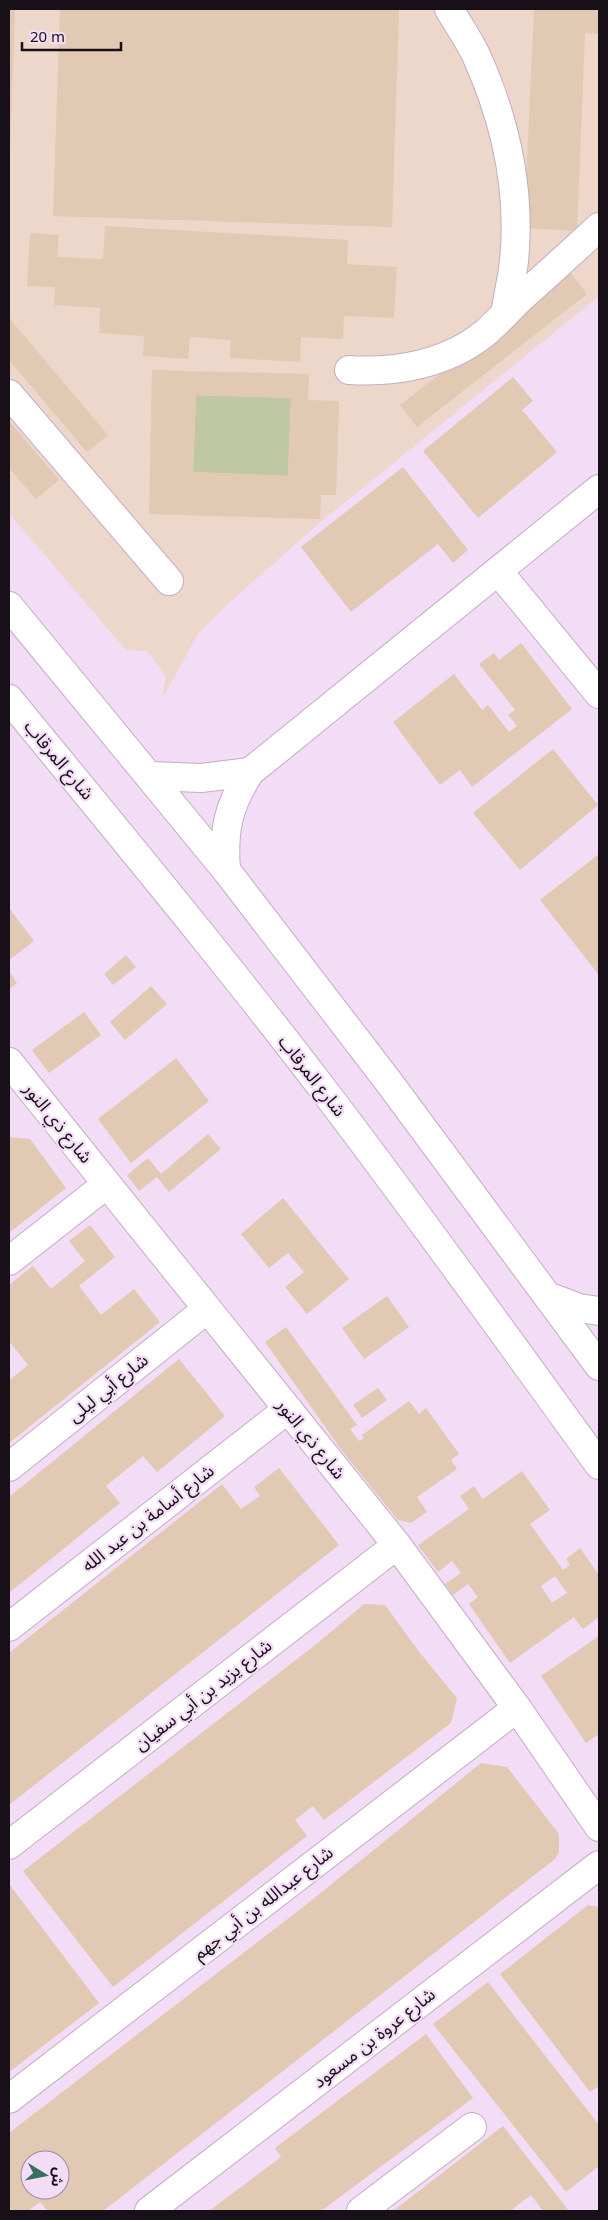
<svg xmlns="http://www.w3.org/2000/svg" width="608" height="2220" font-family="'Noto Sans','Noto Sans Arabic',sans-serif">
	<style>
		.industrial { fill: #edd6ca }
		.green { fill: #c0c8a3 }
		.building { fill: #e2c9b3; fill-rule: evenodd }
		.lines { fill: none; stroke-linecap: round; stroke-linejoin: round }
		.minor-casing { stroke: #c3adc4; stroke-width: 30 }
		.major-casing { stroke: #c3adc4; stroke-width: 30 }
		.minor { stroke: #fff; stroke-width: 28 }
		.major { stroke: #fff; stroke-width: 28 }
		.labels { text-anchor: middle; stroke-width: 4.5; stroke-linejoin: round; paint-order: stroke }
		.street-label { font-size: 18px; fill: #181018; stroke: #f3dcf5 }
	</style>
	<rect width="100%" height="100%" fill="#f3dcf5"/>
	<path class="industrial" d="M9 9H599V296L317 525 230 602 198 634 162 699 166 676 147 651 126 650 9 513Z"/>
	<path class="green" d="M196 395 291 398 288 476 193 472Z"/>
	<g class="building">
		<path d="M9 9H15L10 151H9Z"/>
		<path d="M60 9H399L392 227 53 216Z"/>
		<path d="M534 9H599V34L585 33 577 231 524 228Z"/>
		<path d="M105 226 348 240 347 264 397 267 394 318 344 316 343 339 301 337 300 362 230 358 231 340 190 337 188 359 143 356 144 336 99 333 100 308 54 305 55 287 27 286 30 233 59 235 57 257 103 259Z"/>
		<path d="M570 272 587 294 417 427 400 405Z"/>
		<path d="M9 318 108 435 87 452 9 360Z"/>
		<path d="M152 370 309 374 308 400 339 401 336 495H321L320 519 149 514ZM196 395 291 398 288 476 193 472Z"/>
		<path d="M513 377 533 401 522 410 557 452 478 518 423 451Z"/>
		<path d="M9 421 59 480 36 499 9 468Z"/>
		<path d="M403 467 468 550 453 563 438 544 351 612 301 547Z"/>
		<path d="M521 643 572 709 472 787 460 770 440 785 393 722 454 674 482 710 488 705 509 732 517 726 508 715 515 710 479 664 494 653 499 660Z"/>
		<path d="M553 749 598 805 520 870 473 813Z"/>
		<path d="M599 854V975L540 900Z"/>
		<path d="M9 908 34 941 9 960Z"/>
		<path d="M126 955 136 967 113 985 104 974Z"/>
		<path d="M9 971 17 983 9 989Z"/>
		<path d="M151 986 167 1004 125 1040 110 1022Z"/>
		<path d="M84 1012 101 1035 49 1073 32 1050Z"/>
		<path d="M176 1058 209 1101 131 1163 98 1119Z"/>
		<path d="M208 1134 221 1149 169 1192 157 1177 139 1191 127 1175 148 1158 161 1174Z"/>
		<path d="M9 1137 30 1139 66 1188 9 1233Z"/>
		<path d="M283 1198 349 1279 307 1314 285 1287 304 1272 288 1253 269 1268 241 1234Z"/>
		<path d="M90 1225 115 1257 79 1286 101 1315 134 1289 160 1322 9 1443V1377L11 1379 28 1365 9 1341V1285L33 1266 51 1289 85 1261 69 1241Z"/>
		<path d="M387 1296 409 1327 364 1359 342 1328Z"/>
		<path d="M286 1327 357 1425 350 1429 359 1441 364 1438 362 1435 409 1401 419 1414 426 1408 459 1454 451 1460 457 1469 417 1497 427 1512 411 1523 398 1520 343 1452 265 1342Z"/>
		<path d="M179 1359 225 1416 157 1472 143 1456 106 1486 120 1503 9 1593V1497Z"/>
		<path d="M378 1388 387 1400 362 1418 353 1405Z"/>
		<path d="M279 1468 339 1545 9 1805V1653L222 1484 241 1509 260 1496 254 1487Z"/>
		<path d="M522 1471 550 1510 530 1524 563 1570 570 1565 566 1559 580 1548 599 1575V1617L583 1629 574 1617 510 1663 469 1604 478 1597 468 1584 453 1595 445 1584 461 1573 452 1561 438 1572 418 1545 469 1509 460 1496 474 1486 483 1499ZM555 1576 567 1593 552 1603 541 1586Z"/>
		<path d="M364 1604 385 1605 420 1653 457 1698 451 1723 324 1820 313 1806 295 1820 307 1836 113 1987 23 1871 319 1642Z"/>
		<path d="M599 1636V1734L586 1743 541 1676Z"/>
		<path d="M481 1763 507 1767 559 1834V1852L555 1859 103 2211H48L40 2202 28 2211H9V2133L307 1904ZM30 2160H60V2190H30Z"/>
		<path d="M9 1884 99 2003 9 2072Z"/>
		<path d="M588 1905 599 1907V2086L590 2092 500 1974Z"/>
		<path d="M488 1982 599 2125V2166L566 2192 433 2024Z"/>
		<path d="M426 2034 473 2098 321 2211H209L281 2157 275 2148Z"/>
		<path d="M503 2126 569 2211H543L531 2195 510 2211H393Z"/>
	</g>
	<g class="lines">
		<g class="minor-casing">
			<g id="minor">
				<path d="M449 9C458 24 468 39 476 55 505 119 521 190 514 261 512 279 508 296 505 314"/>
				<path d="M349 370C396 373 447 364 485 333 498 322 510 308 523 296 549 273 574 250 599 227"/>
				<path d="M9 394 169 581"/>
				<path d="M498 571 599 694"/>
				<path d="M150 776 201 778 250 772"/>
				<path d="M226 870C223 830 228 806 250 772L599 489"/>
				<path d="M9 1062 397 1545 517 1708 599 1827"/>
				<path d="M9 1261 107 1184"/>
				<path d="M550 1297 579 1308 599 1311"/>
				<path d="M9 1467 207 1309"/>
				<path d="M9 1627 288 1409"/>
				<path d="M9 1845 397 1545"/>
				<path d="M9 2099 517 1708"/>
				<path d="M149 2211 599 1865"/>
				<path d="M361 2211 472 2127"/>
			</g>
		</g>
		<g class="major-casing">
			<g id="major">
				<path d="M9 606 226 870 388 1081 599 1366"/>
				<path d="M9 699C118 832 228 964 332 1101 423 1221 511 1343 599 1465"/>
			</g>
		</g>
		<use href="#minor" class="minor"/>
		<use href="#major" class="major"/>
	</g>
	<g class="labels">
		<g class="street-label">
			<text transform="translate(59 760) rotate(50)" y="6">شارع المرقاب</text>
			<text transform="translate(312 1076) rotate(52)" y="6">شارع المرقاب</text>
			<text transform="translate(58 1123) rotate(51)" y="6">شارع ذي النور</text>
			<text transform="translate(108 1388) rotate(-39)" y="6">شارع أبي ليلى</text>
			<text transform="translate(311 1439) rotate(51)" y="6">شارع ذي النور</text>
			<text transform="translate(148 1518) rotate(-38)" y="6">شارع أسامة بن عبد الله</text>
			<text transform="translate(203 1695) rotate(-38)" y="6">شارع يزيد بن أبي سفيان</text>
			<text transform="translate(263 1903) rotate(-38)" y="6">شارع عبدالله بن أبي جهم</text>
			<text transform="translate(374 2038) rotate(-38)" y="6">شارع عروة بن مسعود</text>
		</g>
	</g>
	<rect width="608" height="2220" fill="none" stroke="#181018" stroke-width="20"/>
	<g transform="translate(45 2175) rotate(100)"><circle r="24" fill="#f3dcf5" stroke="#9b8a9d"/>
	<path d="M0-4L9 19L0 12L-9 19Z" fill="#33715e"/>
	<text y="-8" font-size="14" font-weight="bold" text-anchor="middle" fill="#181018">ش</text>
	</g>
	<path d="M22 42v8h99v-8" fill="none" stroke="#181018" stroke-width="2.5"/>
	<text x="30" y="42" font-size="15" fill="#181018" stroke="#f3dcf5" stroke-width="4" paint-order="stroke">20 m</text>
</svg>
